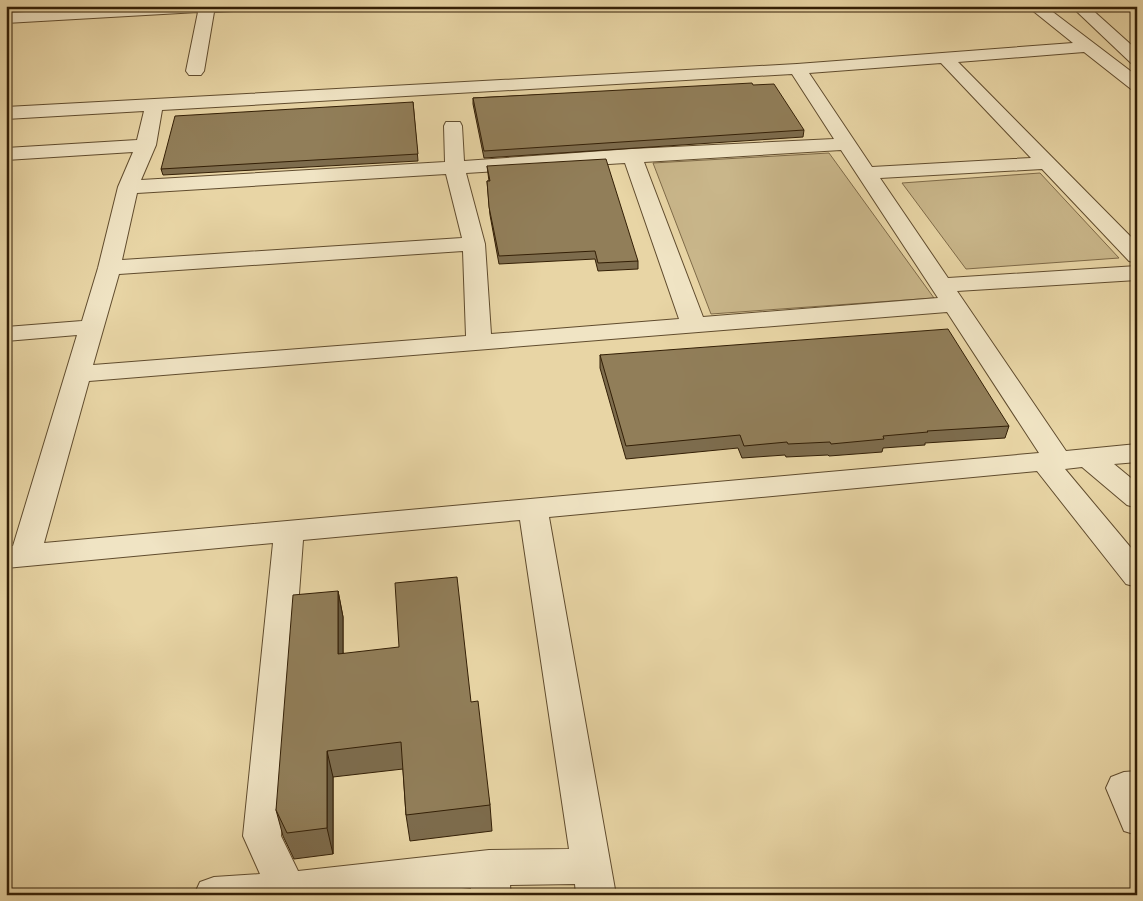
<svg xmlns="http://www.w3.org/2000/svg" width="1143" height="901" font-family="'Old Standard TT',serif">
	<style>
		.green { fill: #c9b68a; stroke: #7e6a48 }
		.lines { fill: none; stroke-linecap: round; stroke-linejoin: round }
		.minor-casing { stroke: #604c2e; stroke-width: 2 }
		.minor { fill: #f0e4c4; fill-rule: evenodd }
		.wall { fill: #7d6c4d; stroke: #331f06 }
		.shaded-wall { fill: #66583e; stroke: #331f06 }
		.building { fill: #917e59; stroke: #331f06 }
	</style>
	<rect width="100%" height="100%" fill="#e8d5a5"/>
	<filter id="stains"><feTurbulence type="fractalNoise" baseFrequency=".004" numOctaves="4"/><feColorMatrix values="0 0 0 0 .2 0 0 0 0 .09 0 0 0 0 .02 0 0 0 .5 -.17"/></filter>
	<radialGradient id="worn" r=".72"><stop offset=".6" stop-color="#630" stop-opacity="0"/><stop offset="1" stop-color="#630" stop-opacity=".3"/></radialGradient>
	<g class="green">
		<path d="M829 153 934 298 711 314 653 163Z"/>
		<path d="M1040 173 1119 258 966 269 902 183Z"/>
	</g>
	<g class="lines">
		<g class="minor-casing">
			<g id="minor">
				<path d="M140 6H241L233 11 214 12 204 71 201 75H189L186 71 198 12 6 23V13Z"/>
				<path d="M1027 6H1045L1137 76V90L1131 89 1084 52 958 62 1137 243V263L1129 261 1042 169 880 178 948 278 1137 266V280L957 291 1066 451 1137 444V462L1114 464 1137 483V508L1127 505 1082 467 1065 469 1137 555V587L1126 584 1037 471 549 517 616 895H576L575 884 510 885 511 895H471V888L407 895H194L200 882 214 877 260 874 243 836 273 543 6 568V546H13L77 335 6 341V327L82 321 98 268 118 187 133 152 6 160V148L137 140 144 111 6 119V107L797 64 1073 43ZM941 63 1031 158 872 167 809 73ZM792 74 834 139 632 149 464 161 462 126 460 122H446L444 126 445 162 141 180 156 145 162 110ZM841 150 938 298 703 317 644 162ZM625 163 679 319 491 334 485 244 466 173ZM446 174 462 238 122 260 137 193ZM463 251 466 336 93 365 119 274ZM947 312 1039 453 44 543 89 381ZM520 520 569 849 489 850 298 871 281 836 303 540Z"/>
				<path d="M1071 6H1088L1137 50V64L1131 63Z"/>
				<path d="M1137 771V835L1124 831 1106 788 1111 777 1124 772Z"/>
			</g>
		</g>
		<use href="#minor" class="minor"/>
	</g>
	<g class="wall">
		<path d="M753 85 804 130 803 137 484 158 473 104V98Z"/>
		<path d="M413 102 418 161 163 175 161 169Z"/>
		<path d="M487 166 638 261V269L598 271 595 259 499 264 490 215 487 181H489Z"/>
		<path d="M600 355 1009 426 1005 438 925 443V445L883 448 882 452 829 456 828 455 786 457 785 455 742 458 738 448 626 459 600 368Z"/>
		<path d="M338 591 343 617V653L471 702 490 805 492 831 410 841 406 815 403 769 333 777V854L294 859 283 836 276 810Z"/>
	</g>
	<g class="shaded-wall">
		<path d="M338 591 343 617V680L338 654Z"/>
		<path d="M327 751 333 777V854L327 828Z"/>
	</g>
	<g class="building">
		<path d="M752 83 753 85 774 84 804 130 484 151 473 98Z"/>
		<path d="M413 102 418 154 161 169 175 116Z"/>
		<path d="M606 159 638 261 598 263 595 251 499 256 489 207 487 181H490L487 166Z"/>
		<path d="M948 329 1009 426 927 431 928 432 883 436 884 439 831 444 830 442 788 444 787 442 744 446 740 435 626 446 600 355Z"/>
		<path d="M457 577 471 702 478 701 490 805 406 815 401 742 327 751V828L287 833 276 810 293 595 338 591V654L399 647 395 583Z"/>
	</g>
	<rect width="1143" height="901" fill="none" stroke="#e8d5a5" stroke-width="25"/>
	<rect x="8" y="8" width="1128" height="886" fill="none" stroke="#331f06" stroke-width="2.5"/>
	<rect x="12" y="12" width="1118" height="876" fill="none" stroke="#331f06"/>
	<rect width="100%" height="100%" filter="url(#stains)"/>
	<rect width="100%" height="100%" fill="url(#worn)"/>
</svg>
